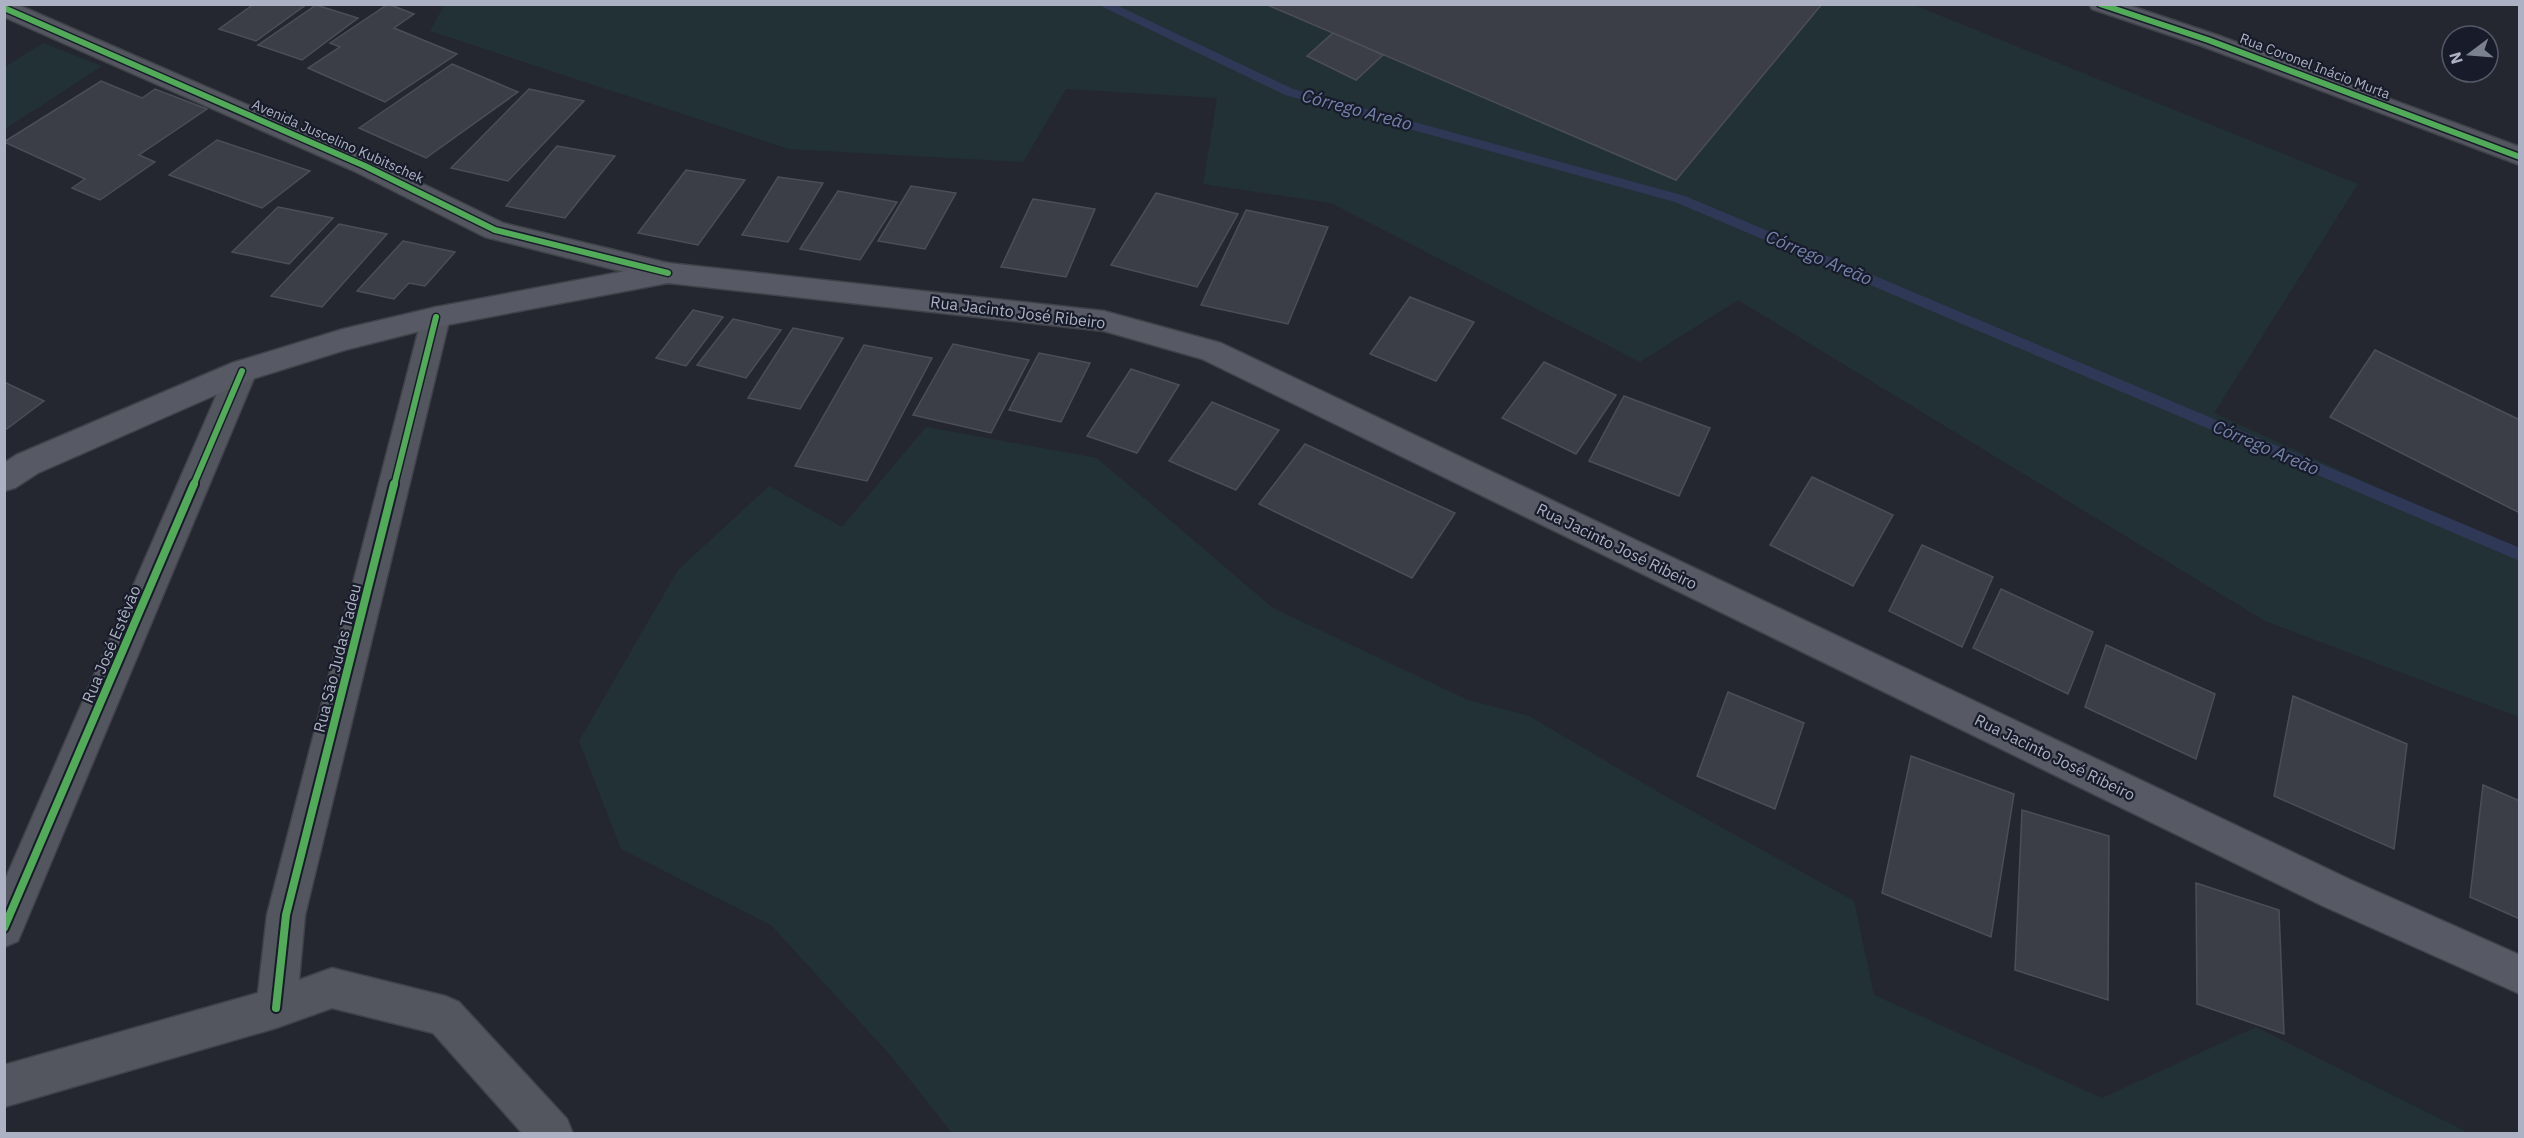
<svg xmlns="http://www.w3.org/2000/svg" width="2524" height="1138" font-family="'IBM Plex Sans',sans-serif">
	<style>
		.green { fill: #223136 }
		.lines { fill: none; stroke-linecap: round; stroke-linejoin: round }
		.stream { fill: #2f3957; fill-rule: evenodd }
		.building { fill: #3c3e47; stroke: #4b4e58; stroke-width: 1.5 }
		.minor-casing { stroke: #404249; stroke-width: 3 }
		.secondary-casing { stroke: #404249; stroke-width: 3 }
		.minor { fill: #53565f; fill-rule: evenodd }
		.secondary { fill: #575a64; fill-rule: evenodd }
		.cycleway-far1-casing { stroke: #181c2a; stroke-width: 9 }
		.cycleway-casing { stroke: #181c2a; stroke-width: 12 }
		.cycleway-far1 { stroke: #51ab58; stroke-width: 6 }
		.cycleway { stroke: #51ab58; stroke-width: 8 }
		.labels { text-anchor: middle; stroke-width: 4.5; stroke-linejoin: round; paint-order: stroke }
		.far-street-label { font-size: 14px; fill: #acb1c3; stroke: #181c2a }
		.street-label { font-size: 16px; fill: #acb1c3; stroke: #181c2a }
		.water-label { font-size: 18px; font-style: italic; fill: #7483ac; stroke: #181c2a }
	</style>
	<rect width="100%" height="100%" fill="#242730"/>
	<g class="green">
		<path d="M445 4 1265 5 1676 180 1822 5H1914L2358 184 2214 413 2519 552V717L2265 621 1738 300 1640 362 1331 203 1203 184 1217 98 1066 89 1023 162 789 149 430 31Z"/>
		<path d="M43 43 102 66 5 129V67Z"/>
		<path d="M926 427 1097 458 1273 608 1468 700 1529 716 1665 796 1854 901 1874 995 2102 1098 2256 1027 2469 1133H952L891 1056 771 925 621 849 579 741 678 570 769 486 842 527Z"/>
	</g>
	<g class="lines">
		<path class="stream" d="M1097 4H1114L1293 89 1685 196 2520 548V561L1675 202 1285 95Z"/>
	</g>
	<g class="building">
		<path d="M254 4H307L256 41 219 29Z"/>
		<path d="M388 4 414 14 394 28 457 54 385 102 308 68 340 47 330 43Z"/>
		<path d="M1265 4H1822L1676 180Z"/>
		<path d="M316 5 358 18 302 60 258 45Z"/>
		<path d="M1333 33 1383 55 1356 80 1307 56Z"/>
		<path d="M452 64 518 92 426 158 359 128Z"/>
		<path d="M101 81 142 98 155 89 207 109 139 155 155 162 100 200 72 188 85 179 4 142Z"/>
		<path d="M529 89 584 101 508 181 451 168Z"/>
		<path d="M217 140 310 171 262 208 169 175Z"/>
		<path d="M557 146 615 156 565 218 506 206Z"/>
		<path d="M686 170 745 180 698 245 638 233Z"/>
		<path d="M778 177 823 183 788 242 742 235Z"/>
		<path d="M911 186 956 193 925 249 878 241Z"/>
		<path d="M838 191 897 202 860 260 800 249Z"/>
		<path d="M1156 193 1238 214 1197 287 1111 265Z"/>
		<path d="M1033 199 1095 209 1066 277 1001 267Z"/>
		<path d="M278 207 333 218 289 264 232 252Z"/>
		<path d="M1246 210 1328 227 1288 324 1201 305Z"/>
		<path d="M339 224 387 234 322 307 271 296Z"/>
		<path d="M403 241 455 252 425 286 409 283 394 299 357 291Z"/>
		<path d="M1410 297 1474 322 1436 381 1370 354Z"/>
		<path d="M693 310 723 317 686 366 656 358Z"/>
		<path d="M733 319 781 330 746 378 697 365Z"/>
		<path d="M793 328 843 338 800 409 748 398Z"/>
		<path d="M953 344 1029 360 991 433 913 415Z"/>
		<path d="M864 345 932 358 867 481 795 466Z"/>
		<path d="M2375 350 2520 420V513L2330 417Z"/>
		<path d="M1039 353 1090 363 1061 422 1009 410Z"/>
		<path d="M1544 362 1616 395 1576 454 1502 418Z"/>
		<path d="M1131 369 1179 385 1137 453 1087 436Z"/>
		<path d="M4 382 44 401 4 431Z"/>
		<path d="M1624 396 1710 428 1679 496 1589 461Z"/>
		<path d="M1212 402 1279 430 1236 490 1169 461Z"/>
		<path d="M1305 444 1455 513 1412 578 1259 504Z"/>
		<path d="M1812 477 1893 515 1853 586 1770 545Z"/>
		<path d="M1922 545 1993 577 1962 647 1889 611Z"/>
		<path d="M2001 589 2093 632 2068 694 1973 648Z"/>
		<path d="M2106 645 2215 694 2196 759 2085 707Z"/>
		<path d="M1728 692 1804 723 1775 809 1697 776Z"/>
		<path d="M2293 696 2407 744 2394 849 2274 796Z"/>
		<path d="M1911 756 2014 794 1991 937 1882 893Z"/>
		<path d="M2483 785 2520 801V919L2470 897Z"/>
		<path d="M2022 810 2109 836 2108 1000 2015 970Z"/>
		<path d="M2196 883 2279 910 2284 1034 2197 1004Z"/>
	</g>
	<g class="lines">
		<g class="minor-casing">
			<g id="minor">
				<path d="M4 4H16L374 160 503 223 668 263 678 266 682 273 678 280 668 283 485 237 356 172 4 17Z"/>
				<path d="M2089 4H2125L2217 35 2520 147V165L2199 45 2092 9Z"/>
				<path d="M436 307 446 310 450 317 305 915 299 980 332 968 445 996 459 1002 567 1119 573 1134H523L433 1033 332 1008 276 1028 4 1107V1065L258 993 267 915 422 317 426 310Z"/>
				<path d="M242 360 252 363 257 371 18 941 4 947V882L227 371 232 363Z"/>
			</g>
		</g>
		<g class="secondary-casing">
			<path id="secondary" d="M668 263 1104 311 1221 343 2351 880 2520 955V994L2323 906 1202 359 1104 331 668 283 436 327 345 350 252 379 38 473 15 488 4 491V463L16 455 232 363 343 329 436 307Z"/>
		</g>
		<use href="#minor" class="minor"/>
		<use href="#secondary" class="secondary"/>
		<g class="cycleway-far1-casing">
			<g id="cycleway-far1">
				<path d="M2100 4 2208 40 2520 157"/>
				<path d="M4 8 365 166 495 230 668 273"/>
				<path d="M193 486 242 371"/>
				<path d="M394 486 436 317"/>
			</g>
		</g>
		<g class="cycleway-casing">
			<g id="cycleway">
				<path d="M4 928 194 484"/>
				<path d="M276 1008 286 915 394 484"/>
			</g>
		</g>
		<use href="#cycleway-far1" class="cycleway-far1"/>
		<use href="#cycleway" class="cycleway"/>
	</g>
	<g class="labels">
		<g class="far-street-label">
			<text transform="translate(2315 66) rotate(21)" y="5">Rua Coronel Inácio Murta</text>
			<text transform="translate(338 141) rotate(24)" y="5">Avenida Juscelino Kubitschek</text>
		</g>
		<g class="street-label">
			<text transform="translate(1018 312) rotate(7)" y="6">Rua Jacinto José Ribeiro</text>
			<text transform="translate(1617 546) rotate(26)" y="6">Rua Jacinto José Ribeiro</text>
			<text transform="translate(111 644) rotate(-67)" y="6">Rua José Estêvão</text>
			<text transform="translate(337 658) rotate(-76)" y="6">Rua São Judas Tadeu</text>
			<text transform="translate(2055 757) rotate(26)" y="6">Rua Jacinto José Ribeiro</text>
		</g>
		<g class="water-label">
			<text transform="translate(1357 110) rotate(15)" y="6">Córrego Areão</text>
			<text transform="translate(1819 258) rotate(23)" y="6">Córrego Areão</text>
			<text transform="translate(2266 448) rotate(23)" y="6">Córrego Areão</text>
		</g>
	</g>
	<rect width="2524" height="1138" fill="none" stroke="#acb1c3" stroke-width="12"/>
	<g transform="translate(2470 54) rotate(254)"><circle r="28" fill="#181c2a" stroke="#535867" stroke-width="1.5"/>
	<path d="M0-4.5L10 22L0 15L-10 22Z" fill="#7c8190"/>
	<text y="-9" font-size="16" font-weight="bold" text-anchor="middle" fill="#acb1c3">N</text>
	</g>
</svg>
